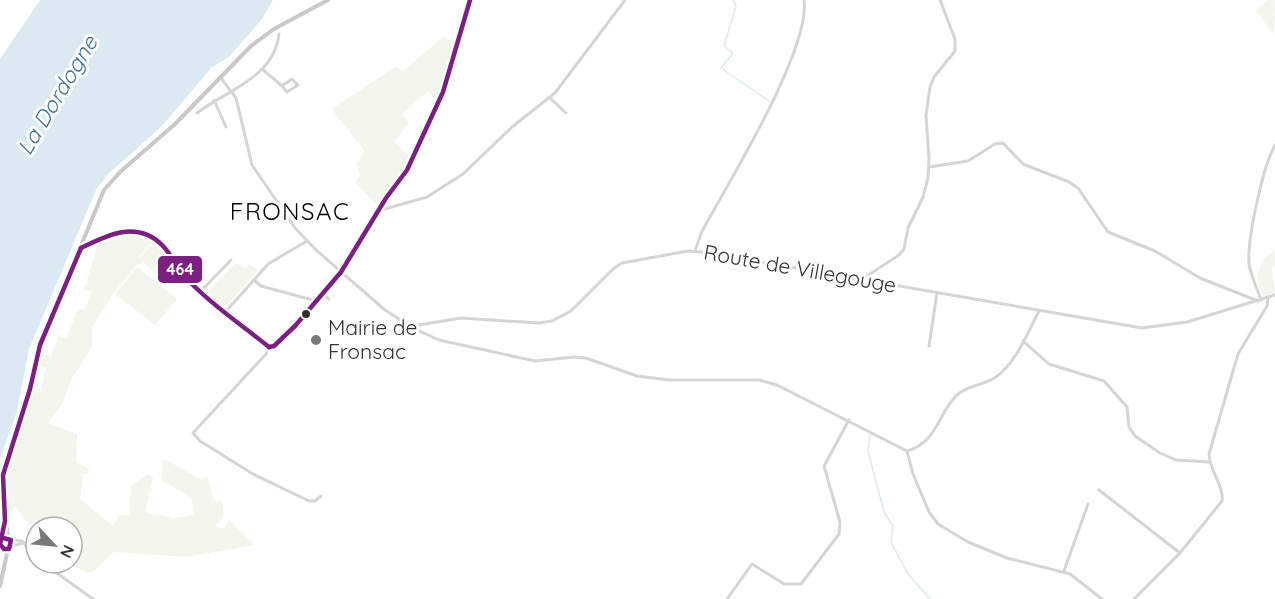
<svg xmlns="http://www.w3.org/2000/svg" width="1275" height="599" font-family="Quicksand,sans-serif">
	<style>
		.green { fill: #f2f6ed }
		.water { fill: #dbe9f3 }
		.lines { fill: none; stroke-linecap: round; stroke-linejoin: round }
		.stream { stroke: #dbe9f3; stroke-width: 1.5 }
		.minor { stroke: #d5d5d5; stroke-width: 3 }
		.major { stroke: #c9c9c9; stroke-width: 4 }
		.bus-1-casing { stroke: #fff; stroke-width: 9 }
		.bus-1 { stroke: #7b2080; stroke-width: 4.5 }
		.bus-dot { fill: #313131; stroke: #fff; stroke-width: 2 }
		.poi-dot { fill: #797979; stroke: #fff; stroke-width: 2 }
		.labels { text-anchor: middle; stroke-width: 6; stroke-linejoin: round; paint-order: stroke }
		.street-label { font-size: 21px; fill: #313131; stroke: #fff }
		.poi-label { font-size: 21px; fill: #313131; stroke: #fff; text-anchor: start }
		.water-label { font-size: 22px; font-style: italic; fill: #3c7196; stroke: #fff }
		.quarter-label { font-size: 24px; letter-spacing: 1.5px; fill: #000; stroke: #fff }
		.line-badge { stroke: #fff; stroke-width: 2 }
		.badge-label { font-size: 16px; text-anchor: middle; font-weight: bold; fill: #fff }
	</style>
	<rect width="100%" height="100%" fill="#fff"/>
	<g class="green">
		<path d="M1268 0H1275L1274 36 1256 10Z"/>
		<path d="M444 36 454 44 436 100 428 91 402 114 409 123 394 142 410 157 377 205 355 182 360 176 357 164 364 151 362 147 331 109 397 66 402 72Z"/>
		<path d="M126 232C146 234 157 242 169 258L167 260 164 258 152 270 139 258 151 245 154 248 151 244 138 257 143 263 137 265 112 295 92 328V347L71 380 62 404 48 423 77 434 76 462 89 469 88 473 83 474 80 499 113 526 120 514 129 515 131 486 148 474 153 478 145 512 175 518 193 515 192 498 161 480 163 461 166 460 202 480 206 476 208 478 214 501H223V516L216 526 224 529 229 520 255 545 187 557 113 552 93 572H86L69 563H72V527H36V534L15 506 9 511 11 517 8 518 5 484 32 389 41 390 46 368 38 365 41 354 51 356 59 336 67 339 76 312 80 309 85 310 91 292 84 289 99 241Z"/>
		<path d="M1275 250V266L1272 268 1275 294 1264 297C1252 280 1259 260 1275 250Z"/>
		<path d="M236 263 246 268 249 264 258 270 226 306 207 292Z"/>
		<path d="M137 267 177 299 155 325 115 294Z"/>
	</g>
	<path class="water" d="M40 0H273L262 19 229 57 212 67 161 127 108 174 96 190 29 349 17 411 0 459V59Z"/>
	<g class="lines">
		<g class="stream">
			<path d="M733 0 736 6 724 46 733 53 721 68 769 101"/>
			<path d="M870 435 868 451 884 512 893 526 891 542 908 574 930 599"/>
		</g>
		<g class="minor">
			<path d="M262 69 282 86 292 79 298 85 287 92 282 86"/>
			<path d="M220 77 236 98 252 165 295 228 316 250 385 310 407 324 419 325 461 318 539 323 552 321 571 311 613 269 622 263 688 251 703 252 1142 328 1187 322 1275 295"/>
			<path d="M550 98 566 113"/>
			<path d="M214 100 226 127"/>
			<path d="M197 113C227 90 274 78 279 34"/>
			<path d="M929 167 968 161 995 144 1003 143 1023 164 1069 182 1078 188 1108 232 1155 251 1200 278 1258 301"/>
			<path d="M378 211 427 197 463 174 512 127 555 93 625 0"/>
			<path d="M307 241 268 264 254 280 261 286 316 301"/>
			<path d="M81 248 113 232 133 231 149 236 161 244 190 282 269 347"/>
			<path d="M695 251 702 231C728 184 811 49 804 0"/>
			<path d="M865 281 867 276 899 255 904 249 908 228 923 197 928 178 929 159 926 115 930 87 934 77 955 51V39L940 0"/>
			<path d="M201 291 231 260"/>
			<path d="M322 294 329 299"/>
			<path d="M1261 300C1257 288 1251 276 1249 264 1247 239 1263 166 1275 145"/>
			<path d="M227 310 254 280"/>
			<path d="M411 325 415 329 439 340 535 361 574 357 586 358 637 376 670 380H759L777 385 907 451C936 443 937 417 955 397 966 385 983 386 996 377 1016 363 1028 332 1039 311"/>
			<path d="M1023 341 1049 364 1104 381 1127 407 1129 427 1135 436 1160 453 1176 460 1209 462"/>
			<path d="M929 346 937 293"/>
			<path d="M269 347 274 346 295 326 341 272 386 198 407 170 443 92 470 0"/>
			<path d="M269 347 266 354 193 433 200 441 253 474 309 501H315L321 496"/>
			<path d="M907 451 913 474 929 512 938 524 968 542 1007 558 1070 574 1102 599"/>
			<path d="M1099 490 1180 553"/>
			<path d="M12 540 22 541 36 556"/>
			<path d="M11 546 24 543"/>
			<path d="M43 563 93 599"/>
			<path d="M1064 571 1088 504"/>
			<path d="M727 599 752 564 784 584H801L839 534 840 522 824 466 849 420"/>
			<path d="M1134 599 1180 553 1222 501C1224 486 1210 472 1209 454L1238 354 1267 306 1268 298"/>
		</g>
		<g class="major">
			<path d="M3 538 11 540 9 549H4L0 544 5 525"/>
			<path d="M8 538 2 489 3 475 30 389 40 345 104 190 120 172 175 124 251 46 274 29 328 0"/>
			<path d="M0 586 8 549"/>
		</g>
		<g class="bus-1-casing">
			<g id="bus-1">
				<path d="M81 248C107 235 137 220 162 245 173 256 179 271 190 282 213 306 243 326 269 347"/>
				<path d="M269 347 274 346 295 326 341 272 386 198 407 170 443 92 470 0"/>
				<path d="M3 538 11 540 9 549H4L0 544 5 521 3 475 30 389 40 345 81 248"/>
			</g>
		</g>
		<use href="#bus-1" class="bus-1"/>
	</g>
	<circle class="bus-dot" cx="306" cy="314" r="5"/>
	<circle class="poi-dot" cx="316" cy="340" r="6"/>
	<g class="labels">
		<g class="street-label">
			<text transform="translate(800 269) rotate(10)" y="7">Route de Villegouge</text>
		</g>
		<g class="poi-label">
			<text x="328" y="335">Mairie de<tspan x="328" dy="24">Fronsac</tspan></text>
		</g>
		<g class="water-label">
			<text transform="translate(57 95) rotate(-59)" y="8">La Dordogne</text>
		</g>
		<g class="quarter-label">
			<text x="290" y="220">FRONSAC</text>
		</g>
	</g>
	<rect class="line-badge" x="157" y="255" width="46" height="29" rx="6" fill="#7b2080"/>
	<g class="badge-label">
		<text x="180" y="275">464</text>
	</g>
	<g transform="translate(54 545) rotate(116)"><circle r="28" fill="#ffffff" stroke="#adadad" stroke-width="1.5"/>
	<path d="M0-4.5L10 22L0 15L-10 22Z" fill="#797979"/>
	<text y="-9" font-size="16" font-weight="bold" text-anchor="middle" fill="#313131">N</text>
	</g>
</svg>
